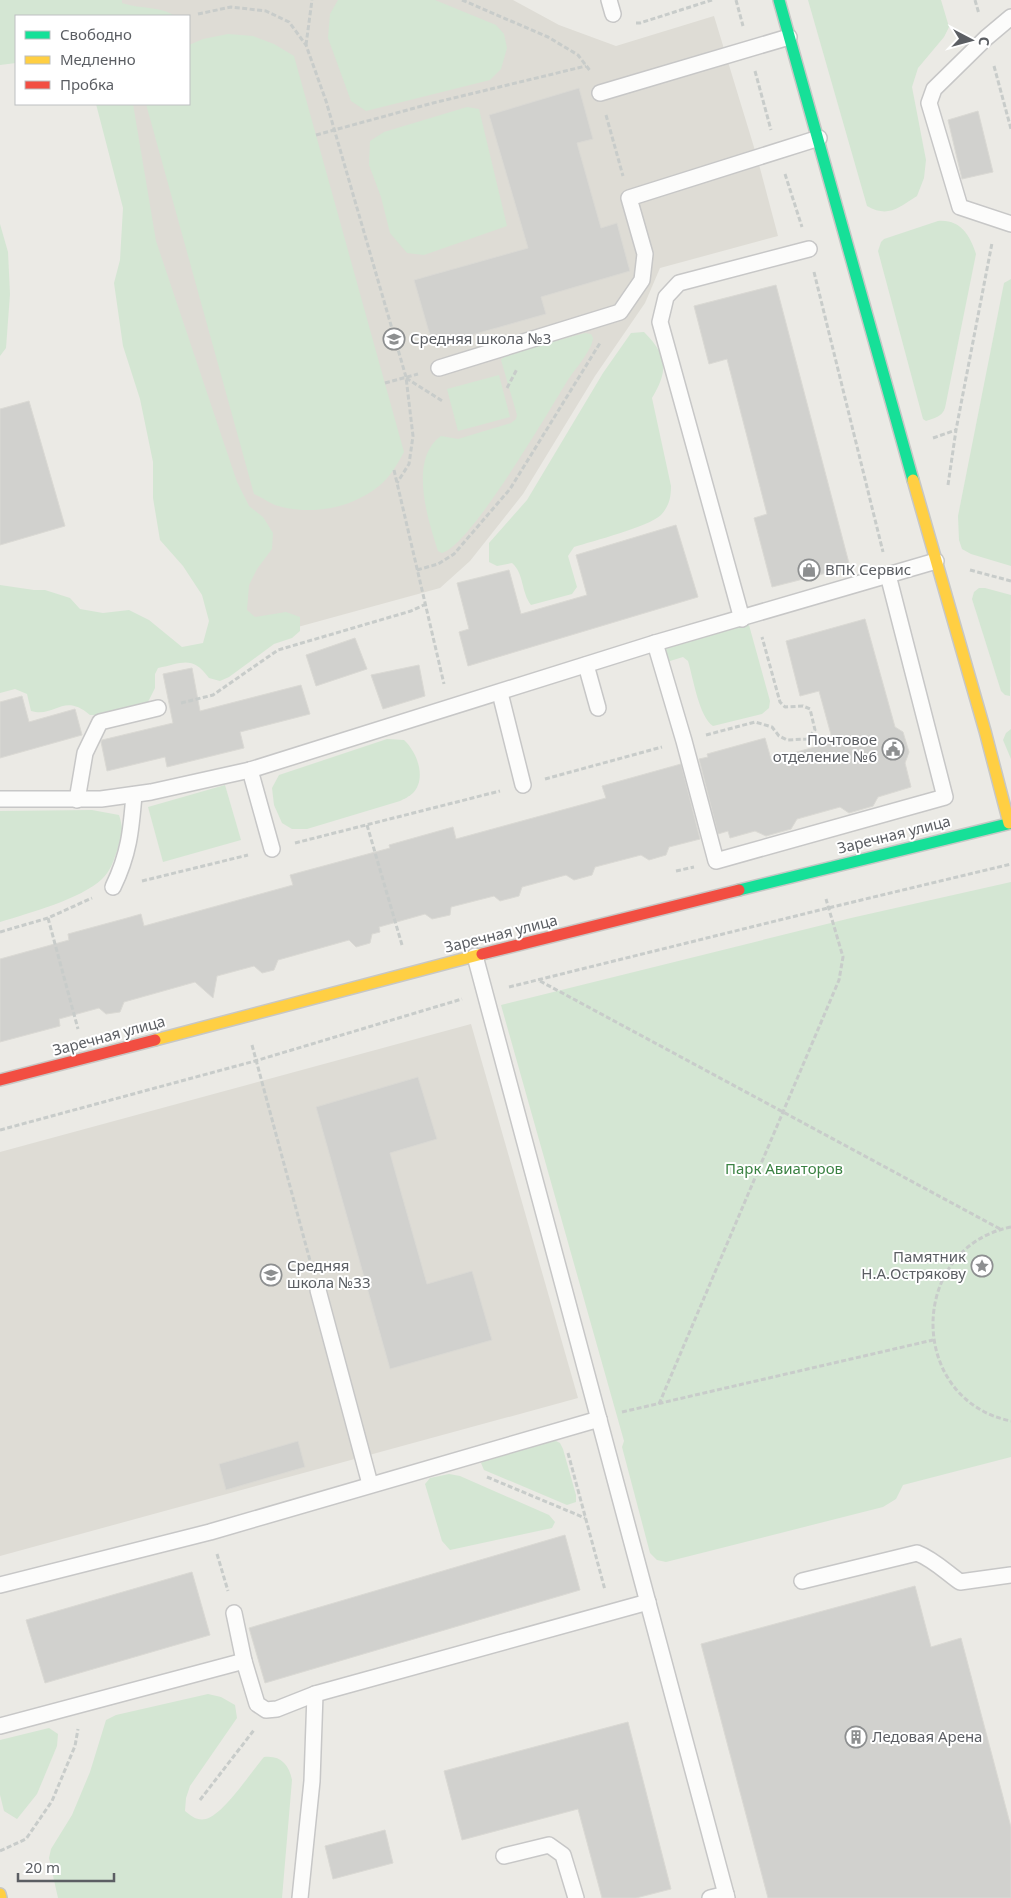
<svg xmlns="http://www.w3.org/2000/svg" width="1011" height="1898" font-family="'Noto Sans',sans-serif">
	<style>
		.education { fill: #dedcd5 }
		.green { fill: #d4e6d3 }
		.building { fill: #d1d1ce; stroke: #dad9d4 }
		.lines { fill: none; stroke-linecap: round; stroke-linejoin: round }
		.lane-casing { stroke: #c7c7c7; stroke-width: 18 }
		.fast-casing { stroke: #c7c7c5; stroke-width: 14 }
		.slow-casing { stroke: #c7c7c5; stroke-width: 14 }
		.jam-casing { stroke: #c7c7c5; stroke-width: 14 }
		.path { stroke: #c8ccca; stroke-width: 3; stroke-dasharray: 5 2.5; stroke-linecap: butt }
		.lane { stroke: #fcfcfb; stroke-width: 15 }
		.fast { stroke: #16e098; stroke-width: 11 }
		.slow { stroke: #ffcf43; stroke-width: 11 }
		.jam { stroke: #f24e42; stroke-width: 11 }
		.labels { text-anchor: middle; stroke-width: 4; stroke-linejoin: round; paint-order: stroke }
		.poi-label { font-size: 15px; fill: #5b5e63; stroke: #fff; text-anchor: start }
		.street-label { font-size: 15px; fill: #5b5e63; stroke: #fff }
		.park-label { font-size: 15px; fill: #3b8243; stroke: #fff }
	</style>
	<rect width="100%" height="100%" fill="#ebeae5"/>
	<g class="education">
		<path d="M76 0H513L559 25 616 46 714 16 757 157 778 236 660 268 645 303 595 376 523 494 470 561 440 588 250 640 104 104H189V16H81Z"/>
		<path d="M471 1024 578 1398 0 1556V1152Z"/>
	</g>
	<g class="green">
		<path d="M0 0H122V3C139 9 160 6 175 16H16V63L0 65Z"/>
		<path d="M338 0H435L496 25 504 34 507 48 501 69 490 80 366 111 351 101 328 38 330 14Z"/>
		<path d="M808 0H941L949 27 944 37 918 68 912 87 926 160 924 178 917 196C898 208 888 218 867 206Z"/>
		<path d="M228 34 253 36 274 44 294 56 404 452C397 465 390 477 379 486 351 509 309 516 275 505 268 502 261 497 254 494L146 104H189V45L203 39Z"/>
		<path d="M96 104H133L156 241 237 482 249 506 263 517 273 533 272 549 257 569 249 585 247 610 255 617 286 612 300 617V631L292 638 274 644 229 677 220 681 209 678C192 655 183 663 158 668L155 674V688L148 702 101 715H90C63 692 56 718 31 711L27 694 15 689 0 693V585L34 590H45L70 598 80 609 103 613 129 610 149 620 182 647 203 643 209 621 202 595 183 566 160 540 153 498V462L140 399 123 346 114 283 120 260 123 208Z"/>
		<path d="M467 107 479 109 507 226 424 255 407 253 390 233 381 197 369 165 370 141 384 132Z"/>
		<path d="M938 221C960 219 970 235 976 254L945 408C942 417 934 418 926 421L923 419 878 251 881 242 884 239Z"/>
		<path d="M0 224 8 252 10 294 6 348 0 356Z"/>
		<path d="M1011 279V566L971 554 962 549 959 540 958 516 1004 283Z"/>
		<path d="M644 332C667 355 669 370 652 398L671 486C671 498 669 506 661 515 648 527 593 541 574 547L568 556 577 587 572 594 531 605C521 592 524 573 512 563L497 566 489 562V543L527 500 603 373 631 333Z"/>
		<path d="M585 333 591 334 593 338C592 351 573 371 566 383 547 414 470 546 442 553L438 551C428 520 408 459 441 436L458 439 511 423 516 419 517 415 501 360 506 354Z"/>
		<path d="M499 375 510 417 458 431 447 389Z"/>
		<path d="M979 588H985L1011 595 1010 696 1005 695 1001 691 972 599 974 592Z"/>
		<path d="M743 623 749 625 770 701 769 708 762 714 713 726C699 717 693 677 688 661L683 657 670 661 665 659 663 649 665 644Z"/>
		<path d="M1011 729V759L1003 740 1006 733Z"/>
		<path d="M387 739 404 740C417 752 427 778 413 793 410 796 404 799 400 801L307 829H292L282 823 274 805 272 788 279 775Z"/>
		<path d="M225 785 241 840 163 862 148 807Z"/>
		<path d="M92 810 119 815C124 831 122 832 118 848 114 859 111 871 102 879 81 899 29 913 0 922V811Z"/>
		<path d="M1011 882V1457L903 1485 896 1499 883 1507 666 1562 657 1560 650 1553 622 1447 624 1441 501 1005 851 918Z"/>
		<path d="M554 1440 560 1443 563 1449 576 1495V1502L567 1505 484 1470 481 1463 488 1458Z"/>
		<path d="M449 1474 460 1476 549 1515 555 1522 552 1528 450 1550 442 1541 425 1484 430 1478Z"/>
		<path d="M208 1694 221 1697 235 1705 237 1718 190 1786 186 1798 185 1811C191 1816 197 1821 206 1819 224 1814 251 1772 264 1757 280 1755 289 1764 292 1780L282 1898H58L49 1858 51 1849 72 1815 90 1772 106 1720 116 1715Z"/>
		<path d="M49 1728 58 1734 57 1746 37 1794 17 1819 4 1811 0 1795V1740Z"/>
	</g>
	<g class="building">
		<path d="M579 88 593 139 577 143 601 228 617 223 630 271 541 297 546 314 433 346 414 280 528 248 489 115Z"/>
		<path d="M978 111 993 172 962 179 948 120Z"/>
		<path d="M776 285 850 567 772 587 754 518 767 514 727 359 709 364 694 306Z"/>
		<path d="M29 401 65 526 0 545V409Z"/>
		<path d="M676 525 698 597 468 666 459 632 469 629 457 583 509 570 521 614 587 595 576 555Z"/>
		<path d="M865 619 895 727 903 732 909 752 905 763 911 787 878 797 873 806 849 813 840 807 797 819 791 829 766 836 755 831 730 838 728 831 718 834 699 759 708 757 707 754 765 738 771 759 833 742 819 691 800 696 786 641Z"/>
		<path d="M355 638 367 669 316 686 306 655Z"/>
		<path d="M419 665 425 696 383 709 371 675Z"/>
		<path d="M192 668 200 711 301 685 310 714 240 732 244 748 167 767 165 757 107 771 101 742 102 740 173 723 163 674Z"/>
		<path d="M22 696 29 722 75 709 82 735 0 758V702Z"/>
		<path d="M681 764 700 839 669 847 666 855 649 860 641 855 595 867 592 875 574 880 566 875 522 887 519 896 500 901 494 896 451 907 450 915 432 919 425 914 379 927 380 932 372 934 370 943 356 947 349 940 278 960 274 970 262 973 254 966 217 976 213 998 195 982 124 1002 120 1012 106 1014 99 1008 59 1019 60 1026 0 1042V959L69 940 68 934 127 918 141 914 144 926 293 885 290 875 390 848 389 845 453 827 456 839 606 798 602 786Z"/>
		<path d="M418 1077 437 1139 390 1153 427 1284 472 1271 492 1340 390 1369 316 1107Z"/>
		<path d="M298 1441 305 1467 226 1490 219 1464Z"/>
		<path d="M565 1535 580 1590 265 1683 249 1628Z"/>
		<path d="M192 1572 210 1635 45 1683 26 1620Z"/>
		<path d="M915 1586 931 1647 961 1638 1011 1827V1898H768L701 1644Z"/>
		<path d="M628 1722 671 1889 636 1898H602L578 1809 462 1840 444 1771Z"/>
		<path d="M385 1830 393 1863 333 1879 325 1846Z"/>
	</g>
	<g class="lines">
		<g class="lane-casing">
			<g id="lane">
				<path d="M609 0 613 14"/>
				<path d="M1011 17 986 38 934 89 929 103 960 207 1011 224"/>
				<path d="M600 93 789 37"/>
				<path d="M439 368 620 312 642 280 645 254 629 198 819 138"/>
				<path d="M742 619 660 322 666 297 679 283 809 249"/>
				<path d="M655 643 684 741 716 861 945 797 888 575"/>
				<path d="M586 665 598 708"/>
				<path d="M500 693 523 785"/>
				<path d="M250 770 272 849"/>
				<path d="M0 799H101L151 792 250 770 655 643 936 561"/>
				<path d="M77 800 85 753 100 722 158 708"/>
				<path d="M113 887C129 854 131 831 134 795"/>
				<path d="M475 956 727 1898"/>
				<path d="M318 1290 370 1484"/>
				<path d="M802 1581 917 1553C933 1559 946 1572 960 1582L1011 1575"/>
				<path d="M0 1585 210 1532 599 1419"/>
				<path d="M234 1613 244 1661 257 1704 266 1710 277 1709 315 1694 648 1602"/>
				<path d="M0 1726 244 1661"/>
				<path d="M504 1856 549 1845 563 1855 576 1898"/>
				<path d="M300 1898 312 1781 315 1694"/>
				<path d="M710 1898 726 1894"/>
			</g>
		</g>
		<g class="fast-casing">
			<g id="fast">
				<path d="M779 0 913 480"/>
				<path d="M739 890 1011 823"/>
			</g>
		</g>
		<g class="slow-casing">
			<g id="slow">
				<path d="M913 480 985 731 1009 823"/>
				<path d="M155 1040 482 954"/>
				<path d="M0 1894 1 1898"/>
			</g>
		</g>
		<g class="jam-casing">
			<g id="jam">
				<path d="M482 954 739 890"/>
				<path d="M0 1080 155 1040"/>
			</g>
		</g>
		<g class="path">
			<path d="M462 0 548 37 578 55 591 72"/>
			<path d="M736 0 743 26"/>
			<path d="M975 0 979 14"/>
			<path d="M198 14 231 7 266 11 289 22 306 45 326 101 406 377 413 436 409 464 397 483"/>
			<path d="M636 23H640L712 0"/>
			<path d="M306 45 312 0"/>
			<path d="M994 66 1011 129"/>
			<path d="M755 71 771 130"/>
			<path d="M606 115 623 176"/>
			<path d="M316 135 433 103 586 66"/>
			<path d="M785 174 802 227"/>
			<path d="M814 272 883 552"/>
			<path d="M406 378 444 402"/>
			<path d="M385 383 418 374"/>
			<path d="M507 388 517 369"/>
			<path d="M933 438 956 430"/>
			<path d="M394 470 444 684"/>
			<path d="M948 485 956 430 992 243"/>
			<path d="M417 570 438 564 454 554 510 489 600 343"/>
			<path d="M970 570 1011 581"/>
			<path d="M181 703 213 695 278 650 411 611 426 604"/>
			<path d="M706 735 755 722 772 727 779 736 787 740 807 739 815 730 810 709 803 706 785 707 780 702 762 637"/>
			<path d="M545 779 662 747"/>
			<path d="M367 825 402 945"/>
			<path d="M295 843 500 791"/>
			<path d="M676 871 694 867"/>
			<path d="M142 881 248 855"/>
			<path d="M48 918 78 1029"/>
			<path d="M0 932 48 918 92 898"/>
			<path d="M540 981 1002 1230"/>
			<path d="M509 987 828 908 1011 864"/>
			<path d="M252 1045 312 1268"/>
			<path d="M0 1130 255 1061 462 999"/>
			<path d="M1011 1227C907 1248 907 1400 1011 1421"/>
			<path d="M659 1404 839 980 843 957 826 899"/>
			<path d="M622 1412 933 1340"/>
			<path d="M568 1453 605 1590"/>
			<path d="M487 1477 585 1518"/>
			<path d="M217 1554 228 1591"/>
			<path d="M200 1800 254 1730"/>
			<path d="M0 1851 26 1839 52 1801 75 1746 78 1729"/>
		</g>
		<use href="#lane" class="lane"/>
		<use href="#fast" class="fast"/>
		<use href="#slow" class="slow"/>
		<use href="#jam" class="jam"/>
	</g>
	<defs>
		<g id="school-ring" transform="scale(1.125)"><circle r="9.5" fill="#fff" stroke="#8d8f90" stroke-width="1.5"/><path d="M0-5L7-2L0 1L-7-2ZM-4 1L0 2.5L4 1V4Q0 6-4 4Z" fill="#8d8f90"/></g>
		<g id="shop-ring" transform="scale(1.125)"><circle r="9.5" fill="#fff" stroke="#8d8f90" stroke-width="1.5"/><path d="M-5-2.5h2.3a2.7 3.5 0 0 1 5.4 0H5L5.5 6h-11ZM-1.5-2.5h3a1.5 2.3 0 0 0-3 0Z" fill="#8d8f90"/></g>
		<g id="civic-ring" transform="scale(1.125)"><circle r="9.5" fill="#fff" stroke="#8d8f90" stroke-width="1.5"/><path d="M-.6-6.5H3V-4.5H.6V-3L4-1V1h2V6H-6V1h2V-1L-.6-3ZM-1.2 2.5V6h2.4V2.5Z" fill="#8d8f90"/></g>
		<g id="sight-ring" transform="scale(1.125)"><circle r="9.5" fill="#fff" stroke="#8d8f90" stroke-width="1.5"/><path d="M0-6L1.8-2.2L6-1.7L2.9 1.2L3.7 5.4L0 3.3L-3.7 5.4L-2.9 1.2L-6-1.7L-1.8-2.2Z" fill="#8d8f90"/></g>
		<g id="building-ring" transform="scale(1.125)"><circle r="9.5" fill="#fff" stroke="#8d8f90" stroke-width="1.5"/><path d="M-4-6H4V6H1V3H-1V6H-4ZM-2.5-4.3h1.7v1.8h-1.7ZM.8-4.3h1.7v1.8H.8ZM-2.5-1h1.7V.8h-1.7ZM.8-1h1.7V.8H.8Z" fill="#8d8f90"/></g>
	</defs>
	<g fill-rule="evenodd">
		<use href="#school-ring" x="394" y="339"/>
		<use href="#shop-ring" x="809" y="570"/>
		<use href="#civic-ring" x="893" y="749"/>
		<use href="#sight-ring" x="982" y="1266"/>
		<use href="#school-ring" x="271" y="1275"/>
		<use href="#building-ring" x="856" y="1737"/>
	</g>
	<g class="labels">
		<g class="poi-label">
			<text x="410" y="344">Средняя школа №3</text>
			<text x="825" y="575">ВПК Сервис</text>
			<text x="877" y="745" text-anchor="end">Почтовое<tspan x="877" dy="17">отделение №6</tspan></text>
			<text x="966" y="1262" text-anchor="end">Памятник<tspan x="966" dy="17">Н.А.Острякову</tspan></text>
			<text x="287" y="1271">Средняя<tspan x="287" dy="17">школа №33</tspan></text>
			<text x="872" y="1742">Ледовая Арена</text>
		</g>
		<g class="street-label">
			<text transform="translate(894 835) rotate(-14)" y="5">Заречная улица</text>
			<text transform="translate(501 934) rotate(-14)" y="5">Заречная улица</text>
			<text transform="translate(109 1036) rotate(-15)" y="5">Заречная улица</text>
		</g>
		<g class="park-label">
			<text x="784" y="1174">Парк Авиаторов</text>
		</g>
	</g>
	<rect x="15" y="15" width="175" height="90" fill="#ffffff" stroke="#bdbfc1"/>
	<rect x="25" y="31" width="25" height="8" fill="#16e098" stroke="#bdbfc1"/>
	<text x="60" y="40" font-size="15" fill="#5b5e63">Свободно</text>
	<rect x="25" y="56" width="25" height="8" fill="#ffcf43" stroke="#bdbfc1"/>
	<text x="60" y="65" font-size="15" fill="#5b5e63">Медленно</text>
	<rect x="25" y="81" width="25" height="8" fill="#f24e42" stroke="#bdbfc1"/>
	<text x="60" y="90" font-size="15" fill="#5b5e63">Пробка</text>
	<g transform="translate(971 40) rotate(96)" stroke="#ffffff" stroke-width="4" paint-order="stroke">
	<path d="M0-4L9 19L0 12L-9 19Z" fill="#5b5e63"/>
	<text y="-8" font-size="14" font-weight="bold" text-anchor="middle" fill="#5b5e63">С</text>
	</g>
	<path d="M18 1873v8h96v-8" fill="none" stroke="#5b5e63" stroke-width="2.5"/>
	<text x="25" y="1873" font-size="15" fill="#5b5e63" stroke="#ffffff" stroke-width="4" paint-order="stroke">20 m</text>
</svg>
